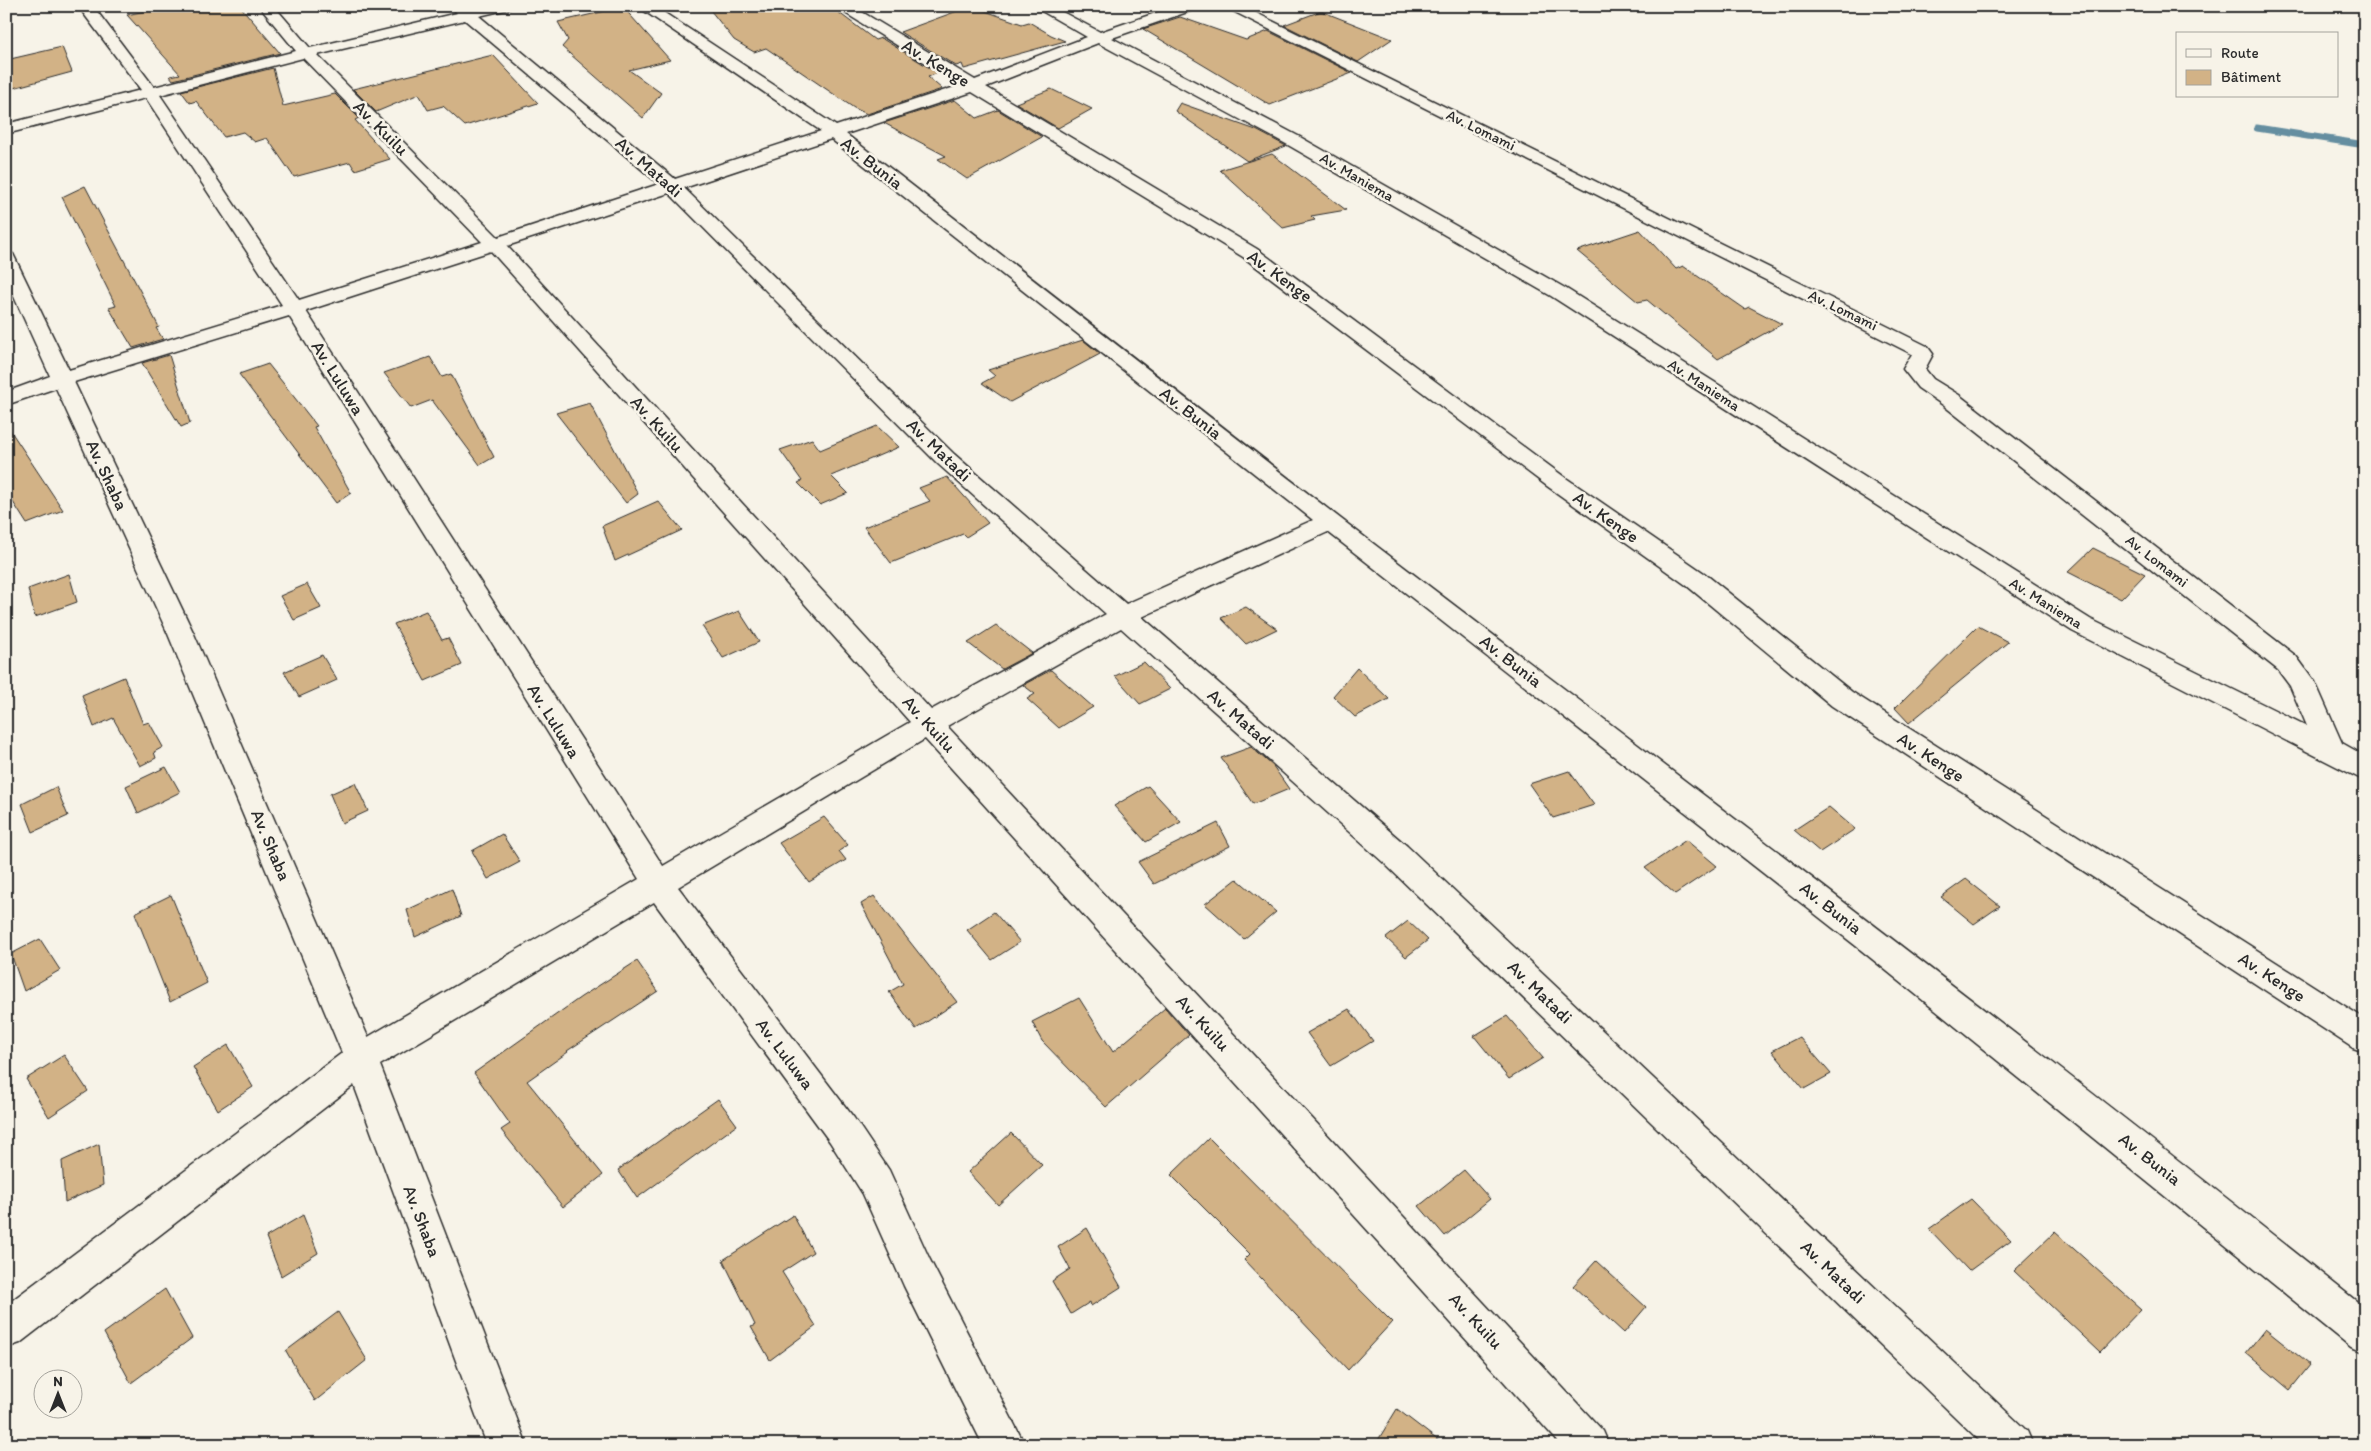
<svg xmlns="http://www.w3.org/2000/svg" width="2371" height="1451" font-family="Itim,sans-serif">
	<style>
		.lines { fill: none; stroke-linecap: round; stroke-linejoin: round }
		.stream { stroke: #658ea0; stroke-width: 7 }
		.building { fill: #d2b286; stroke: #2b2b2b }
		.minor-casing { stroke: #2b2b2b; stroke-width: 3 }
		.minor { fill: #f7f3e8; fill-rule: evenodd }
		.labels { text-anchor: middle; stroke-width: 5; stroke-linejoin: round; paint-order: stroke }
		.far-street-label { font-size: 15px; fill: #2b2b2b; stroke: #f7f3e8 }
		.street-label { font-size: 18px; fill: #2b2b2b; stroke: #f7f3e8 }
	</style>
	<rect width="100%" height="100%" fill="#f7f3e8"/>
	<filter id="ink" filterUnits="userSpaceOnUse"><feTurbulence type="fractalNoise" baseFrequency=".02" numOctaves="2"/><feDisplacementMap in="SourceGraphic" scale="10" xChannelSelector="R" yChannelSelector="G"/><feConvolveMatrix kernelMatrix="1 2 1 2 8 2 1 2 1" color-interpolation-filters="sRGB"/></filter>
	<g filter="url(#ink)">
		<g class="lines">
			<path class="stream" d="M2257 128 2365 145"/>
		</g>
		<g class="building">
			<path d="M167 6H240L280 53 173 80 170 76 180 74 127 15Z"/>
			<path d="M707 6H830L875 40 881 38 938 73 928 77 942 89 867 114 854 108 766 48 754 52 734 40Z"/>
			<path d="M971 6 1022 24 1029 22 1051 35 1065 41 964 69 962 64 956 66 900 32Z"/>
			<path d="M623 7 670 60 629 70 661 93 643 118 562 47 568 40 558 22Z"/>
			<path d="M1321 11 1392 39 1358 62 1284 25Z"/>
			<path d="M1180 17 1246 40 1268 31 1352 73 1270 105 1143 29Z"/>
			<path d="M62 47 72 72 6 90V60Z"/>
			<path d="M493 55 538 103 465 126 443 106 428 110 419 94 376 112 353 89Z"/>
			<path d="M273 68 283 106 335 94 359 118 355 120 390 159 355 170 350 162 294 177 267 138 255 142 243 132 224 137 196 101 190 103 181 91Z"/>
			<path d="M1051 89 1092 109 1058 128 1016 103Z"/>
			<path d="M955 100 977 118 998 110 1042 137 967 179 938 159 946 156 884 123Z"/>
			<path d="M1180 103 1256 130 1286 146 1247 161 1175 111Z"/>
			<path d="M1272 154 1346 210 1311 216 1315 220 1283 228 1220 170Z"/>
			<path d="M85 186 159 327 156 328 163 339 133 348 109 308 116 306 62 197Z"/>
			<path d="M1640 230 1676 269 1683 266 1745 309 1749 307 1782 324 1718 359 1647 300 1638 302 1577 251Z"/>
			<path d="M1083 340 1100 354 1010 402 982 383 995 376 988 370Z"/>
			<path d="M169 355 190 423 181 427 142 363Z"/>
			<path d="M430 357 442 377 451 374 494 457 480 465 432 400 411 408 384 373Z"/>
			<path d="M268 364 317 426 314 427 351 493 336 503 239 374Z"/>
			<path d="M590 403 638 494 626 503 556 413Z"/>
			<path d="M6 424 63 510 27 524 6 491Z"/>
			<path d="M877 426 899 447 831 476 848 493 820 505 798 483 802 481 780 450 812 439 820 450Z"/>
			<path d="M947 477 988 523 966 537 963 534 891 563 864 527 930 501 919 488Z"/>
			<path d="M658 501 682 530 615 561 602 526Z"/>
			<path d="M2093 548 2145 574 2121 599 2068 572Z"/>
			<path d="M69 574 77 602 35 617 28 589Z"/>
			<path d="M307 584 321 608 294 620 280 596Z"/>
			<path d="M1246 607 1277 629 1246 644 1221 618Z"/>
			<path d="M426 611 442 640 448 638 462 665 425 681 394 624Z"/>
			<path d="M739 611 759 642 723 658 702 626Z"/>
			<path d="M996 625 1032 653 1002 669 968 643Z"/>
			<path d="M1978 626 2008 642 1909 723 1895 708Z"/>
			<path d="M322 655 337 680 299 697 284 672Z"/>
			<path d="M1144 662 1170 689 1140 704 1115 676Z"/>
			<path d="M1357 668 1389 699 1355 717 1333 696Z"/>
			<path d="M1051 670 1093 707 1059 728 1027 699 1035 694 1023 685Z"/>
			<path d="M124 677 143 724 149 722 163 747 154 752 156 758 140 766 113 718 94 727 82 695Z"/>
			<path d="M1251 747 1273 766 1289 789 1253 804 1221 758Z"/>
			<path d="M166 767 180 792 138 813 126 786Z"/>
			<path d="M1569 771 1594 805 1553 818 1529 784Z"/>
			<path d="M355 783 368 811 342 823 330 794Z"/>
			<path d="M1148 786 1181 822 1146 842 1114 806Z"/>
			<path d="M56 787 68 816 33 832 22 804Z"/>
			<path d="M1829 807 1855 829 1820 852 1794 830Z"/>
			<path d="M824 817 848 845 839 851 846 860 809 882 779 843Z"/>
			<path d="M1218 823 1230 846 1154 884 1138 862Z"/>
			<path d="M502 834 520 862 488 879 472 851Z"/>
			<path d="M1686 840 1717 866 1675 894 1645 868Z"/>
			<path d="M1237 879 1276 912 1244 939 1205 904Z"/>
			<path d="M1966 879 2000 906 1974 924 1941 897Z"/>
			<path d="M452 889 461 916 415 937 407 910Z"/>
			<path d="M171 895 207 983 170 1002 135 913Z"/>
			<path d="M874 896 957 1002 916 1029 889 992 903 984 861 904Z"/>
			<path d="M994 912 1020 942 992 960 967 930Z"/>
			<path d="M1408 921 1428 940 1406 957 1386 938Z"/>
			<path d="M40 939 60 970 24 991 11 954Z"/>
			<path d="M637 961 658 991 567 1051 568 1052 527 1081 603 1175 563 1207 501 1130 510 1124 474 1073 581 997Z"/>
			<path d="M1079 998 1113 1052 1165 1008 1189 1035 1106 1107 1042 1041 1032 1022Z"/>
			<path d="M1349 1009 1373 1041 1331 1066 1307 1033Z"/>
			<path d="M1507 1016 1543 1058 1509 1079 1474 1036Z"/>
			<path d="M1799 1037 1831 1074 1804 1089 1772 1051Z"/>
			<path d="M228 1045 253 1087 218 1110 193 1067Z"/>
			<path d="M64 1055 88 1091 49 1117 26 1079Z"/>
			<path d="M718 1099 737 1125 637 1198 618 1170Z"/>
			<path d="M1011 1133 1042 1165 998 1205 968 1172Z"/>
			<path d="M1209 1138 1392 1322 1348 1370 1244 1260 1250 1254 1171 1175Z"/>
			<path d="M99 1144 103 1185 65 1202 62 1161Z"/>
			<path d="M1464 1170 1490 1199 1445 1236 1419 1206Z"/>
			<path d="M1971 1199 2011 1240 1969 1271 1929 1229Z"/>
			<path d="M303 1215 318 1253 281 1276 266 1237Z"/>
			<path d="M793 1215 813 1252 782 1272 816 1326 770 1360 751 1327 755 1325 723 1260Z"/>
			<path d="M1087 1228 1121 1287 1091 1306 1090 1302 1071 1314 1052 1281 1070 1269 1058 1247Z"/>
			<path d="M2055 1232 2141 1309 2100 1352 2014 1271Z"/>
			<path d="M1596 1261 1646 1307 1624 1333 1573 1286Z"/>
			<path d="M165 1289 192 1338 131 1383 104 1333Z"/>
			<path d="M338 1312 367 1360 315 1401 286 1351Z"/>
			<path d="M2265 1329 2310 1365 2290 1390 2246 1353Z"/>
			<path d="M1397 1409 1444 1445H1375Z"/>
		</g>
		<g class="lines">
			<g class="minor-casing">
				<path id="minor" d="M78 6H93L154 87 296 51 259 6H274L310 48 457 13 451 6H467L471 9 485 6H511L509 9 479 16 675 179 821 131 637 6H654L836 126 961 85 834 6H852L975 80 1087 37 1033 6H1051L1100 32 1176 6H1198L1196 9 1112 38 1300 137 1565 288 2090 619 2307 726 2290 686 2278 670 1943 405 1918 388 1903 369 1912 354 1223 6H1242L1927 346 1933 354 1925 369 1933 379 1959 395 2296 656 2315 682 2342 743 2365 756V781L2072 631 1551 296 1288 145 1098 43 986 87 1257 249 1563 476 1704 573 1852 692 2365 1019V1052L2353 1048 1832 706 1686 585 1547 486 1243 257 972 92 846 134C1011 262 1175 391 1341 519 1683 780 2028 1039 2365 1308V1352L2351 1347 1856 946 1328 532 1142 617 1407 846 2027 1431 2033 1445H1984L1385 864 1121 628 947 726 1603 1431 1609 1445H1561L925 739 678 887 854 1118 889 1170 930 1260 1025 1445H983L904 1286 863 1194 830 1142 654 902 380 1065 527 1445H487L354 1085 20 1343 6 1348V1305L342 1053 168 634 56 388 6 405V392L50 376 6 279V252L13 254 15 258 69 370 282 305 146 98 6 134V124L141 90ZM465 20 659 184 498 237 317 55ZM303 58 482 242 299 300 160 95ZM831 139 1313 520 1126 604 954 454 684 188ZM669 193 938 464 1106 614 931 710 507 246ZM491 251 910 722 663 866 306 311ZM289 316 639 879 368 1037 194 634 74 382Z"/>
			</g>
			<use href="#minor" class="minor"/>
		</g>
	</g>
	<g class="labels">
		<g class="far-street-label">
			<text transform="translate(1481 130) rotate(26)" y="5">Av. Lomami</text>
			<text transform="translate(1357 177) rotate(30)" y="5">Av. Maniema</text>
			<text transform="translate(1843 310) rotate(26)" y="5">Av. Lomami</text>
			<text transform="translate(1704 385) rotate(33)" y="5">Av. Maniema</text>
			<text transform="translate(2157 561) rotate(38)" y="5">Av. Lomami</text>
			<text transform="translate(2046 603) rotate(32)" y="5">Av. Maniema</text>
		</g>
		<g class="street-label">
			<text transform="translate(936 63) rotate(31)" y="6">Av. Kenge</text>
			<text transform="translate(381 128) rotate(45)" y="6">Av. Kuilu</text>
			<text transform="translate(872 163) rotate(38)" y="6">Av. Bunia</text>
			<text transform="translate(649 167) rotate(41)" y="6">Av. Matadi</text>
			<text transform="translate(1280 276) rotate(36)" y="6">Av. Kenge</text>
			<text transform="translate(338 378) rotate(58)" y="6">Av. Luluwa</text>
			<text transform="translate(1191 413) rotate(38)" y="6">Av. Bunia</text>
			<text transform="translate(657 424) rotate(48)" y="6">Av. Kuilu</text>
			<text transform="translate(939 450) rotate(44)" y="6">Av. Matadi</text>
			<text transform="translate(107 475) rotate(65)" y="6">Av. Shaba</text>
			<text transform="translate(1606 517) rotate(35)" y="6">Av. Kenge</text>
			<text transform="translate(1511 661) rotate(38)" y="6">Av. Bunia</text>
			<text transform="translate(1241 719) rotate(41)" y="6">Av. Matadi</text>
			<text transform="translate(554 721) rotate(58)" y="6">Av. Luluwa</text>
			<text transform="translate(929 724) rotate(48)" y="6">Av. Kuilu</text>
			<text transform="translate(1931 757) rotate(33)" y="6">Av. Kenge</text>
			<text transform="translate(271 845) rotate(67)" y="6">Av. Shaba</text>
			<text transform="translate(1831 908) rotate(38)" y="6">Av. Bunia</text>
			<text transform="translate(2272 977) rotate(33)" y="6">Av. Kenge</text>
			<text transform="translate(1540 992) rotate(44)" y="6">Av. Matadi</text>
			<text transform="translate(1203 1023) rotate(47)" y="6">Av. Kuilu</text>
			<text transform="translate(785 1054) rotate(53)" y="6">Av. Luluwa</text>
			<text transform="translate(2150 1159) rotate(38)" y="6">Av. Bunia</text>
			<text transform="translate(422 1221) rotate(69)" y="6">Av. Shaba</text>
			<text transform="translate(1833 1272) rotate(44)" y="6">Av. Matadi</text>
			<text transform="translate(1476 1321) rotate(47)" y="6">Av. Kuilu</text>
		</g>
	</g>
	<rect width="2371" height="1451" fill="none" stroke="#f7f3e8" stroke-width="25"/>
	<rect x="12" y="12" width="2346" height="1426" fill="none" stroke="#2b2b2b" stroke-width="2" filter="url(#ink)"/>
	<rect x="2176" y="32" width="162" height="65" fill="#f7f3e8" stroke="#a5a39c"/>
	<rect x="2186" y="49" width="25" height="8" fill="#f7f3e8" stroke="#a5a39c"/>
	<text x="2221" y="58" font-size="15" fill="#2b2b2b">Route</text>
	<rect x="2186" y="70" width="25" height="15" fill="#d2b286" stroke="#a5a39c"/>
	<text x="2221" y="82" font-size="15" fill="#2b2b2b">Bâtiment</text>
	<g transform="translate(58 1394)"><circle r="24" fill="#f7f3e8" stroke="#a5a39c"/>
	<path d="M0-4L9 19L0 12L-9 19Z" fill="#2b2b2b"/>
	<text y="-8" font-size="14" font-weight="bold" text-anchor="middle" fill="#2b2b2b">N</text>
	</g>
</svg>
